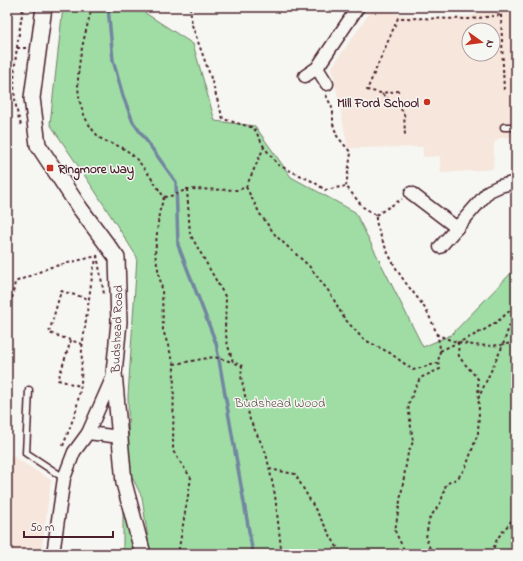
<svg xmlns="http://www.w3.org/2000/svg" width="523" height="561" font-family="'Indie Flower',sans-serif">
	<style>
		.built { fill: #f6e6db; fill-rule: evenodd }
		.green { fill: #9fdda5; stroke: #747e68 }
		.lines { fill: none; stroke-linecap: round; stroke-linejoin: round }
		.stream { stroke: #7386a0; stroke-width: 3.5 }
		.service-casing { stroke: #4a1f2b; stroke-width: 9 }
		.minor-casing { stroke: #4a1f2b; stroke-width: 15 }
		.tertiary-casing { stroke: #4a1f2b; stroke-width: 18 }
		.path { stroke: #4a1f2b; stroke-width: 2; stroke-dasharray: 3 3; stroke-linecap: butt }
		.service { stroke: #f6f6f2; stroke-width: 6 }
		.minor { stroke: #f6f6f2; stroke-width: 12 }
		.tertiary { stroke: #f6f6f2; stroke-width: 15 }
		.poi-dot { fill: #c8321e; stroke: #f6f6f2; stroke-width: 1.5 }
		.labels { text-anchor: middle; stroke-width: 3; stroke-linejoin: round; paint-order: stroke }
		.poi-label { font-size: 13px; font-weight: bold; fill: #4a1f2b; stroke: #f6f6f2; text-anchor: end }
		.street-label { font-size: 13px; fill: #4a1f2b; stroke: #f6f6f2 }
		.park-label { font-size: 13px; fill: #5f4e4a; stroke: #f6f6f2 }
	</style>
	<rect width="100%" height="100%" fill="#f6f6f2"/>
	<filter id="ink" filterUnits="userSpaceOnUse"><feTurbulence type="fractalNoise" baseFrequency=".025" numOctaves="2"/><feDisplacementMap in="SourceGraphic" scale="8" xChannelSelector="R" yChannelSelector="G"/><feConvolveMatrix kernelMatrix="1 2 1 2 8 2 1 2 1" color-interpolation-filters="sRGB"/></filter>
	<g filter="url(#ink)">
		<g class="built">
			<path d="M374 7 399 14 430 19 470 16 483 12 516 7V137L499 138 494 143 493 169 441 173 440 156 423 157V147L348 148 332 67ZM469 30H493V54H469Z"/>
			<path d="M7 453 51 480 41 554H7Z"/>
		</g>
		<g class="green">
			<path d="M63 7H136L193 44 215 121 255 126 291 177 355 212 423 347 451 335 516 268V554H150L142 497 129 471 128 396 137 257 95 191 50 124Z"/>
			<path d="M123 510 136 550 138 554H123Z"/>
		</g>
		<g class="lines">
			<path class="stream" d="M108 7 113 60 123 96 133 122 176 182 178 245 216 343 253 554"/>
			<g class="service-casing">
				<g id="service">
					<path d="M504 127H516"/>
					<path d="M29 390 26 453 64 478"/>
				</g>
			</g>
			<g class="minor-casing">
				<g id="minor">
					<path d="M317 68 327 84"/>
					<path d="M305 76 317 68 358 7"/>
					<path d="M411 193 457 228"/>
					<path d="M440 247 489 191 500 186 516 182"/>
					<path d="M88 433 120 437"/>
					<path d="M53 554 64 478 74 452 88 433 114 374"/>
				</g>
			</g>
			<g class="tertiary-casing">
				<path id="tertiary" d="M44 7 32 98 38 145 79 207 117 258 119 322 114 373 124 483 143 554"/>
			</g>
			<g class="path">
				<path d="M92 7C82 48 64 99 97 135 103 143 118 144 126 150 141 160 154 183 164 197"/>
				<path d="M190 7 192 25 210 75 223 119 254 128 264 147"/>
				<path d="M492 7 501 15 504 92"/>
				<path d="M17 48H26"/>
				<path d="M399 91 381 93 367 90 398 18 472 19 501 15"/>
				<path d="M382 94 404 112 405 136"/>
				<path d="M326 95 333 110V124L337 136 351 153 346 186"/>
				<path d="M21 125C7 87 18 45 23 7"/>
				<path d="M246 187 260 214 276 236 309 266 330 293 344 318 363 339 390 353 413 370 438 363"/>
				<path d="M187 189 190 234 226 298 225 330 228 346 233 362 242 366 241 376 250 420 266 453 275 495 281 548 280 554"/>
				<path d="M164 197 175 195 187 189 238 190 246 187 264 147 278 165 314 182 325 190 346 186 363 207 376 215C374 227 393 265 401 276 410 290 422 301 429 316 434 326 440 340 440 351 439 358 437 362 440 369L420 378 408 405 413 442 408 453 395 531 406 554"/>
				<path d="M164 197 159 213 155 254 162 289 163 330 174 364 173 451 191 478 178 554"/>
				<path d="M376 215 402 199"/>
				<path d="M97 255 104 294"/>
				<path d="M7 300 12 299 15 282 51 267 97 256"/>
				<path d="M436 334C460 346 490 349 516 342"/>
				<path d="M71 340 58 380 80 386"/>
				<path d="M82 344 49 333 61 291 89 299"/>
				<path d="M440 351C470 336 492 331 516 304"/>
				<path d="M174 364 214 357 233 362"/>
				<path d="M478 399 503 345 516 306"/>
				<path d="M63 446 76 411 81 384 82 348 93 270 97 257"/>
				<path d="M269 469 295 474 341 554"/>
				<path d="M432 554 426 538 429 519 441 502 446 484 458 478 466 467 478 433 479 412 478 379 459 357 458 342"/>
				<path d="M493 554C494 533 511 529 516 510"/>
			</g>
			<use href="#service" class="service"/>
			<use href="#minor" class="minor"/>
			<use href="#tertiary" class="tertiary"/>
		</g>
	</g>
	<g class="poi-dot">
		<circle cx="427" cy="102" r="4"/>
		<rect x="46" y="164" width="8" height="8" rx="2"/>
	</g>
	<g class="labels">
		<g class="poi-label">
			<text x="419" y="107">Mill Ford School</text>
			<text x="58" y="173" text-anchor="start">Ringmore Way</text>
		</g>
		<g class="street-label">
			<text transform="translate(116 329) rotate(-88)" y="5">Budshead Road</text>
		</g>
		<g class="park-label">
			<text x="280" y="407">Budshead Wood</text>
		</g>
	</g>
	<rect width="523" height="561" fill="none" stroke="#f6f6f2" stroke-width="24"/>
	<rect x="12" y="12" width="499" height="537" fill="none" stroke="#4a1f2b" stroke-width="1.5" filter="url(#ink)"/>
	<g transform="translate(481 42) rotate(104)"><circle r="19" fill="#f6f6f2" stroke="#b1a0a2"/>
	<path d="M0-3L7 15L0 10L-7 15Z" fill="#c8321e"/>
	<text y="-6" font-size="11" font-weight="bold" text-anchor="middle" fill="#4a1f2b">N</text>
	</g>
	<path d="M24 531v6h89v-6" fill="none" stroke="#4a1f2b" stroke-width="2"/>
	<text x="30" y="531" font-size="12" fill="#4a1f2b" stroke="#f6f6f2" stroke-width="3" paint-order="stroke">50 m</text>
</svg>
